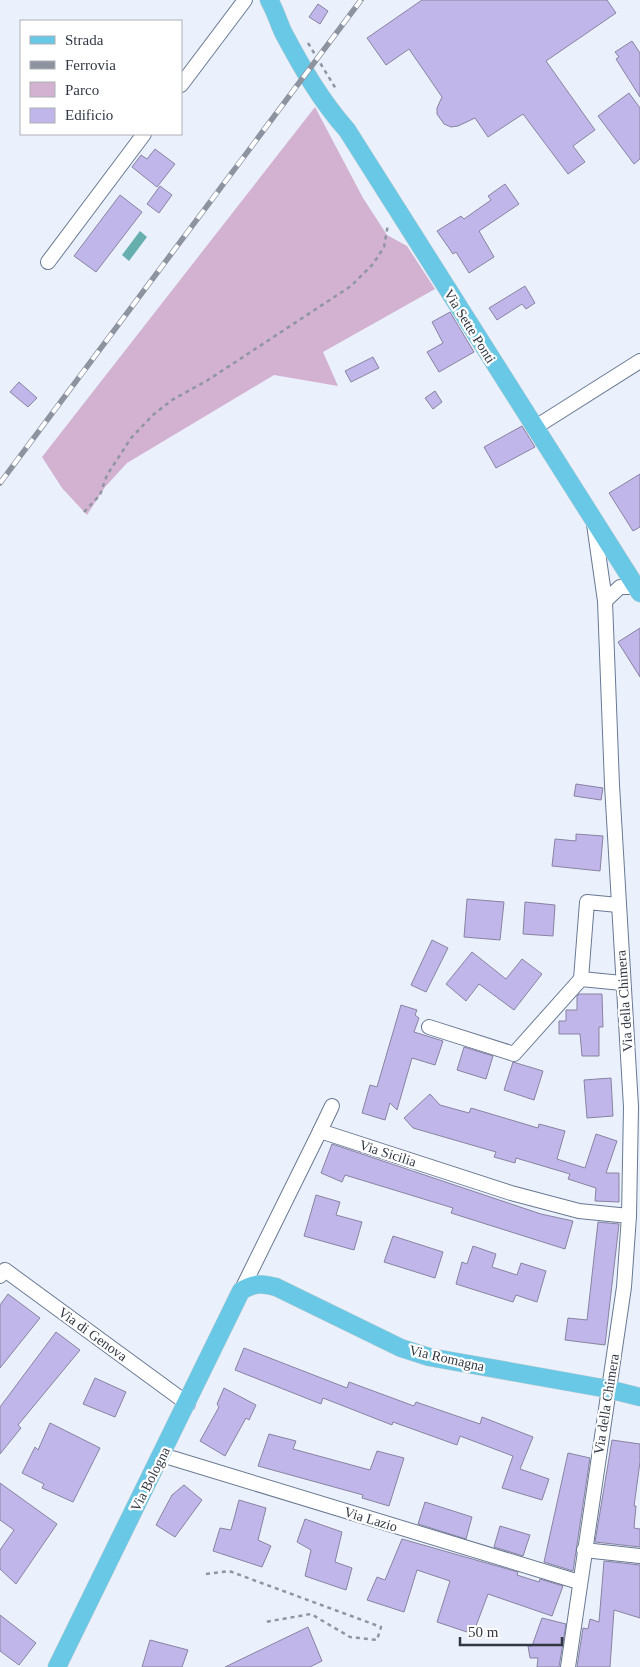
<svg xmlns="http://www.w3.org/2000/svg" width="640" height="1667" font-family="Georgia,serif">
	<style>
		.green { fill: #d2b1d1 }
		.water { fill: #67afaf }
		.building { fill: #c0b6e9; stroke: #8883a1 }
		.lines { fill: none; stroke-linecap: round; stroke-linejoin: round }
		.minor-casing { stroke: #697993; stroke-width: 16 }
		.major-casing { stroke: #cecfd2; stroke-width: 19 }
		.path { stroke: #8f96a2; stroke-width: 2.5; stroke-dasharray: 4 4; stroke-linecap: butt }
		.minor { stroke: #fff; stroke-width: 14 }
		.major { stroke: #68c8e6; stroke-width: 18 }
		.rail-casing { stroke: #8d94a0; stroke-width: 5.5 }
		.rail { stroke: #fff; stroke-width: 4; stroke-dasharray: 11; stroke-linecap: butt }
		.labels { text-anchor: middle; stroke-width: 4.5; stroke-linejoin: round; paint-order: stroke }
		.street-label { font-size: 14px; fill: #313844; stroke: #fff }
	</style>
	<rect width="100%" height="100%" fill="#eaf1fd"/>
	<path class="green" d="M315 107 363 198 387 235 407 246 435 289 323 352 338 386 274 375 127 463 105 487 87 515 62 488 42 457Z"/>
	<path class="water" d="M140 231 147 237 129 261 122 255Z"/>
	<g class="building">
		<path d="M422 0H607L616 13 546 61 595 130 573 146 585 162 568 174 523 114 488 137 475 118 458 126 451 127 444 124 437 114V108L442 97 409 49 386 65 367 38Z"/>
		<path d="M318 4 328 11 320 24 309 17Z"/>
		<path d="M632 41 640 53V97L616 59 619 57 615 52Z"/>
		<path d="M629 93 640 108V159L634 164 598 116Z"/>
		<path d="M155 149 175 164 157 187 132 167 141 155 147 159Z"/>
		<path d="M505 184 519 204 479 231 494 257 469 273 456 252 453 254 437 231 461 216 464 219 491 200 488 196Z"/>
		<path d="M160 186 172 195 159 213 147 204Z"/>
		<path d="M120 195 142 212 96 272 74 256Z"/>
		<path d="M525 286 535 303 526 309 522 304 497 320 489 308Z"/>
		<path d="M450 312 474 352 439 372 427 352 443 343 432 322Z"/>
		<path d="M373 357 379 368 351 382 345 371Z"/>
		<path d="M19 382 37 398 28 407 10 392Z"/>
		<path d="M435 391 442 402 433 409 425 398Z"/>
		<path d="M522 426 535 447 496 468 484 447Z"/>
		<path d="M640 474V527L633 531 609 493Z"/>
		<path d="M640 628V677L618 642Z"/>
		<path d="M576 784 603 788 601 800 574 796Z"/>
		<path d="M576 834 603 836 600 871 552 866 555 839 576 841Z"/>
		<path d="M467 899 504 902 500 940 464 937Z"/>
		<path d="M525 902 555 905 553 936 523 934Z"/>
		<path d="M432 940 448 948 426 992 411 985Z"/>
		<path d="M472 952 506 979 522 959 542 974 514 1010 479 984 466 1001 446 984Z"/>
		<path d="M579 994H602L603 1027H599V1056H582L580 1034H559V1021H566V1010H577V996Z"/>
		<path d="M401 1005 417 1010 415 1015 419 1018 414 1032 443 1041 435 1065 412 1058 397 1110 390 1103 385 1120 362 1113 370 1085 377 1087Z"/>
		<path d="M464 1047 493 1056 486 1079 457 1070Z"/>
		<path d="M513 1062 543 1071 534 1100 504 1090Z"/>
		<path d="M611 1078 613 1116 587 1118 584 1080Z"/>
		<path d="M430 1094 440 1105 469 1113 471 1108 538 1128 539 1124 565 1131 557 1159 585 1168 596 1134 617 1141 606 1173H619V1202L595 1201 596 1188 568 1179 570 1174 516 1158 515 1163 494 1157 496 1152 413 1128 404 1118Z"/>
		<path d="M332 1144 541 1214 573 1221 565 1249 451 1213 453 1208 345 1175 342 1182 321 1173Z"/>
		<path d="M316 1195 340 1202 336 1215 362 1222 354 1250 304 1236Z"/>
		<path d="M598 1222 619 1224 605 1345 565 1340 568 1318 587 1320Z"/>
		<path d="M393 1236 443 1252 435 1278 384 1262Z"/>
		<path d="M473 1246 496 1254 492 1267 517 1275 521 1263 546 1271 537 1302 516 1295 513 1302 456 1284 462 1262 467 1264Z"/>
		<path d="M8 1294 40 1318 0 1368V1305Z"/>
		<path d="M56 1332 80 1350 18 1425 21 1428 0 1454V1407Z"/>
		<path d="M244 1348 347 1388 349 1382 414 1406 416 1402 480 1424 482 1417 533 1437 520 1469 549 1479 542 1500 502 1488 513 1456 460 1436 457 1445 393 1422 392 1425 323 1398 321 1404 235 1370Z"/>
		<path d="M95 1378 126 1392 115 1417 83 1404Z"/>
		<path d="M224 1388 256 1405 249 1420 246 1418 225 1456 200 1441 219 1407 217 1404Z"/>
		<path d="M50 1423 100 1448 73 1502 42 1488 44 1484 22 1473 35 1447 38 1450Z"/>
		<path d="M269 1434 296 1441 293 1449 370 1470 377 1451 404 1458 389 1506 362 1498 363 1495 258 1466Z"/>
		<path d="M612 1440 640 1444V1462L634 1506H636L634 1528 640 1529V1547L595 1542Z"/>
		<path d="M568 1453 590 1458 573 1571 544 1562Z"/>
		<path d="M0 1483 57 1524 16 1584 0 1569V1550L14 1530 0 1520Z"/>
		<path d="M184 1485 202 1500 175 1537 156 1525 172 1495Z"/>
		<path d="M239 1500 266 1508 258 1540 271 1546 262 1567 213 1551 220 1528 231 1530Z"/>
		<path d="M425 1502 472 1517 466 1539 418 1524Z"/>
		<path d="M305 1519 342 1532 335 1562 352 1568 346 1590 305 1576 311 1550 297 1542Z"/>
		<path d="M500 1526 530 1535 523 1556 494 1547Z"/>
		<path d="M402 1539 518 1572 517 1575 539 1582 540 1579 563 1586 552 1616 488 1594 473 1634 437 1622 450 1581 417 1570 404 1612 367 1600 377 1577 385 1580Z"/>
		<path d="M604 1561 640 1565V1618L614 1610 610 1667H577L583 1628 588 1629 590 1619 599 1622Z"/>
		<path d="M0 1615 36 1643 19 1665 0 1651Z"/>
		<path d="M542 1618 566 1624 559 1667H537L538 1658H530L528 1646H532Z"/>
		<path d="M308 1627 322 1661 310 1667H225Z"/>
		<path d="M150 1640 188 1650 182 1667H142Z"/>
	</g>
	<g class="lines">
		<g class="minor-casing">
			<g id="minor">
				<path d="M181 85 245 0"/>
				<path d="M48 262 144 134"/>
				<path d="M534 428 640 361"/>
				<path d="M605 601 620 587H636"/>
				<path d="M581 979 587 902 618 905"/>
				<path d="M429 1027 514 1054 581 979 622 983"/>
				<path d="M320 1131 332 1106"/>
				<path d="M0 1276 5 1270 188 1404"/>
				<path d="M241 1291 320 1131 511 1193 579 1211 629 1216"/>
				<path d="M162 1455 579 1582"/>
				<path d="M584 1550 640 1556"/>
				<path d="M568 1667 624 1287 629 1216 631 1107 612 785 605 601 594 524"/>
			</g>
		</g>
		<g class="major-casing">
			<g id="major">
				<path d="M269 0C275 10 278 21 283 32 301 66 321 101 347 130L640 593"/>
				<path d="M57 1667 241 1291C254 1283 262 1283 276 1287L401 1348 429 1357 608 1389 640 1397"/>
			</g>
		</g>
		<g class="path">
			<path d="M308 43 336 89"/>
			<path d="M84 512 100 495 107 475 131 438 153 415 172 400 208 380 351 286 373 264 384 247 388 224"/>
			<path d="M206 1574 229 1571 381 1627 377 1640 350 1637 311 1614 265 1622"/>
		</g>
		<use href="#minor" class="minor"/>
		<use href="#major" class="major"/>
		<g class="rail-casing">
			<path id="rail" d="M0 483 361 0"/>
		</g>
		<use href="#rail" class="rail"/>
	</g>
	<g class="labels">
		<g class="street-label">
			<text transform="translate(470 326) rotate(58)" y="5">Via Sette Ponti</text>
			<text transform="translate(624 1001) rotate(-94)" y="5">Via della Chimera</text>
			<text transform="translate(388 1153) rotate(18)" y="5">Via Sicilia</text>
			<text transform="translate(93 1334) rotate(36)" y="5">Via di Genova</text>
			<text transform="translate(447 1358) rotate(13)" y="5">Via Romagna</text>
			<text transform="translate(606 1404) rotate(-81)" y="5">Via della Chimera</text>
			<text transform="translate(150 1479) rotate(-63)" y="5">Via Bologna</text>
			<text transform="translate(371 1519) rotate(17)" y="5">Via Lazio</text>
		</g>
	</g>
	<rect x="20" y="20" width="162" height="115" fill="#ffffff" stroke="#adafb4"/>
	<rect x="30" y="36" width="25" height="8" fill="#68c8e6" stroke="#adafb4"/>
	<text x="65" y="45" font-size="15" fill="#313844">Strada</text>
	<rect x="30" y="61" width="25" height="8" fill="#8d94a0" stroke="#adafb4"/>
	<text x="65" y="70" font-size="15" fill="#313844">Ferrovia</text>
	<rect x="30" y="82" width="25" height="15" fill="#d2b1d1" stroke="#adafb4"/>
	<text x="65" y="95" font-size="15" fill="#313844">Parco</text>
	<rect x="30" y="108" width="25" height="15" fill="#c0b6e9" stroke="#adafb4"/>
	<text x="65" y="120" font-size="15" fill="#313844">Edificio</text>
	<path d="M460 1637v8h102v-8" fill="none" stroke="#313844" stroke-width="2.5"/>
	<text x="468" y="1637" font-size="15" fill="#313844" stroke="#ffffff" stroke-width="4" paint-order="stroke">50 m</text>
</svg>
